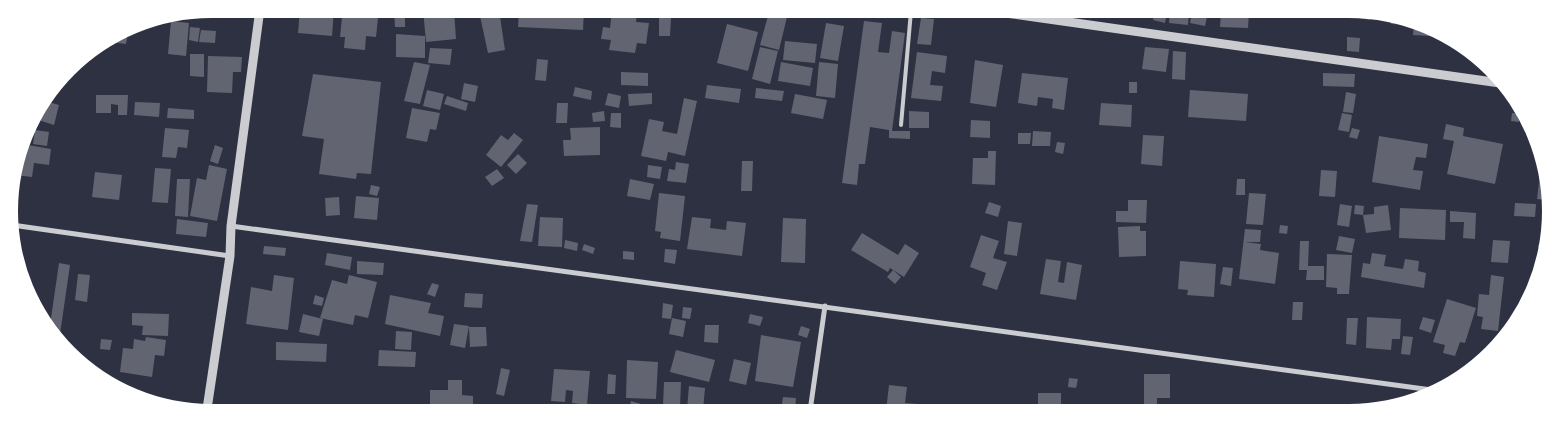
<svg xmlns="http://www.w3.org/2000/svg" width="1559" height="422" font-family="Lato,sans-serif">
	<style>
		.building { fill: #626471 }
		.lines { fill: none; stroke-linecap: round; stroke-linejoin: round }
		.service { stroke: #caccd0; stroke-width: 4 }
		.minor { stroke: #caccd0; stroke-width: 5 }
		.tertiary { stroke: #caccd0; stroke-width: 9 }
	</style>
	<rect width="100%" height="100%" fill="#2d3142"/>
	<g class="building">
		<path d="M300 9H334L332 36 298 33Z"/>
		<path d="M359 9H379L376 37 366 36 365 50 344 48 345 37H340L342 17 359 18Z"/>
		<path d="M394 9H405V27H395Z"/>
		<path d="M423 9 454 10 456 39 426 42Z"/>
		<path d="M468 10H499L505 50 488 53 480 16 469 17Z"/>
		<path d="M519 10H584L583 30 518 27Z"/>
		<path d="M612 10 637 13 636 22 649 23 646 44 637 43 635 53 609 50 611 40 601 39 603 27 610 28Z"/>
		<path d="M769 12 787 17 779 50 760 45Z"/>
		<path d="M1155 12H1167L1165 23 1153 20Z"/>
		<path d="M1170 12H1189L1188 25 1169 23Z"/>
		<path d="M1192 12H1208L1205 26 1190 23Z"/>
		<path d="M1221 12H1249L1248 28 1220 27Z"/>
		<path d="M1326 12 1371 13 1370 20Z"/>
		<path d="M1384 13 1409 22V25L1391 24V20L1383 19Z"/>
		<path d="M659 18H671L670 36H659Z"/>
		<path d="M921 18 934 19 931 45 917 44Z"/>
		<path d="M171 21 189 23 186 56 168 54Z"/>
		<path d="M864 21 882 23 878 52 889 53 892 31 905 33 892 131H910V139L889 138V130L870 127 865 164H859L857 185 842 183Z"/>
		<path d="M826 23 844 26 838 61 820 58Z"/>
		<path d="M727 24 758 32 748 71 717 63Z"/>
		<path d="M1414 24 1446 37 1413 35Z"/>
		<path d="M129 27 126 44 110 42V39Z"/>
		<path d="M190 27 200 28 198 42 189 40Z"/>
		<path d="M201 30 216 31 215 43 199 42Z"/>
		<path d="M396 34 425 36V58L396 57Z"/>
		<path d="M1347 37 1360 38 1359 52 1347 51Z"/>
		<path d="M785 41 817 44 815 63 783 60Z"/>
		<path d="M760 47 778 51 770 84 752 79Z"/>
		<path d="M1145 47 1169 49 1166 72 1142 69Z"/>
		<path d="M430 48 452 49 450 65 428 63Z"/>
		<path d="M1173 51 1186 52 1185 80 1172 79Z"/>
		<path d="M917 52 947 56 945 73 932 71 930 85 943 86 941 101 911 98Z"/>
		<path d="M190 54H204V77L190 76Z"/>
		<path d="M208 56 242 57 241 72H233L232 93 207 92Z"/>
		<path d="M537 59 548 60 546 81 535 80Z"/>
		<path d="M975 60 1003 65 996 107 970 103Z"/>
		<path d="M414 62 430 65 420 104 404 101Z"/>
		<path d="M781 62 813 68 810 86 778 81Z"/>
		<path d="M819 62 838 64 835 98 816 96Z"/>
		<path d="M621 72 648 73V86L621 85Z"/>
		<path d="M1022 73 1068 78 1064 110 1052 108 1053 99 1038 97 1037 106 1018 103Z"/>
		<path d="M1323 73 1355 74 1354 87 1323 86Z"/>
		<path d="M313 74 381 82 371 174 357 173 356 179 319 174 324 139 302 136Z"/>
		<rect x="1129" y="82" width="8" height="11"/>
		<path d="M464 83 478 86 475 102 461 99Z"/>
		<path d="M707 85 741 89 739 103 705 98Z"/>
		<path d="M575 87 592 91 591 100 573 96Z"/>
		<path d="M756 88 784 91 782 101 755 98Z"/>
		<path d="M427 90 444 94 440 110 423 106Z"/>
		<path d="M1190 90 1248 94 1246 121 1188 117Z"/>
		<path d="M1346 92 1356 94 1353 113 1343 112Z"/>
		<path d="M608 93 621 96 619 108 605 105Z"/>
		<path d="M652 93V104L629 106 628 94Z"/>
		<path d="M795 94 827 100 823 119 791 113Z"/>
		<path d="M96 95H128L127 115H118V105L111 104V113H96Z"/>
		<path d="M447 96 468 103 466 111 444 104Z"/>
		<path d="M684 98 697 101 685 156 668 152 666 161 641 156 649 119 664 122 662 131 677 134Z"/>
		<path d="M45 101 59 105 54 125 32 118Z"/>
		<path d="M135 102 160 103 159 117 134 115Z"/>
		<path d="M557 103H568L567 123H556Z"/>
		<path d="M1101 103 1132 105 1131 127 1099 125Z"/>
		<path d="M168 108 194 110V119L167 118Z"/>
		<path d="M412 108 440 113 436 130 430 129 427 142 406 138Z"/>
		<path d="M604 111 605 121 593 122 592 113Z"/>
		<path d="M909 111 929 112V128H909Z"/>
		<path d="M611 113H621V128L610 127Z"/>
		<path d="M1342 113 1352 115 1349 132 1338 130Z"/>
		<path d="M1512 113 1521 114 1519 122 1511 121Z"/>
		<path d="M971 120 990 121V138L970 137Z"/>
		<path d="M1446 124 1464 128 1463 136 1503 144 1495 184 1447 174 1454 141 1443 139Z"/>
		<path d="M600 127V155L564 156 563 140H571L570 128Z"/>
		<path d="M165 128 189 130 187 148 178 147 176 158 162 157Z"/>
		<path d="M1352 128 1360 130 1357 139 1349 137Z"/>
		<path d="M35 130 49 132 47 146 33 144Z"/>
		<path d="M1033 131 1051 132 1050 146H1032Z"/>
		<path d="M514 133 523 140 501 167 486 155 501 135 508 140Z"/>
		<path d="M1018 133H1031L1030 144H1018Z"/>
		<path d="M1143 135 1164 136 1162 166 1141 164Z"/>
		<path d="M1379 136 1428 144 1426 158 1416 157 1413 170 1423 171 1420 190 1372 182Z"/>
		<path d="M24 142H28V145L51 149 49 165 34 163 32 177 15 175Z"/>
		<path d="M1057 142 1065 143 1063 154 1055 152Z"/>
		<path d="M215 145 223 148 218 164 210 161Z"/>
		<path d="M988 151H996L995 185 972 184 973 158H988Z"/>
		<path d="M518 154 527 163 516 174 507 165Z"/>
		<path d="M742 161H753L752 191H741Z"/>
		<path d="M676 162 689 164 686 183 667 181 669 169 675 170Z"/>
		<path d="M209 165 227 169 217 221 190 216 197 178 206 180Z"/>
		<path d="M648 165 662 167 660 179 647 177Z"/>
		<path d="M155 168 171 169 168 203 152 202Z"/>
		<path d="M497 169 504 178 492 186 485 177Z"/>
		<path d="M1321 170 1337 171 1335 197 1319 196Z"/>
		<path d="M95 172 122 175 119 200 92 197Z"/>
		<path d="M1540 174H1546V200L1537 199Z"/>
		<path d="M177 179H190L188 217 175 216Z"/>
		<path d="M630 179 654 184 650 200 627 196Z"/>
		<path d="M1237 179H1245V195H1236Z"/>
		<path d="M371 185 380 187 377 196 369 194Z"/>
		<path d="M659 193 685 196 680 241 660 238 661 232 655 231Z"/>
		<path d="M1249 193 1266 194 1263 225 1246 224Z"/>
		<path d="M356 196 379 198 377 220 354 218Z"/>
		<path d="M339 197 340 215 326 216 325 198Z"/>
		<path d="M1128 200H1147L1146 223 1116 222V211H1128Z"/>
		<path d="M989 202 1001 206 998 217 985 213Z"/>
		<path d="M1515 203 1536 204 1535 217 1514 216Z"/>
		<path d="M527 204 538 205 532 242 520 241Z"/>
		<path d="M1340 204 1352 206 1349 227 1337 225Z"/>
		<path d="M1355 205 1364 206 1363 215 1374 214V207L1388 205 1391 230 1366 233 1363 215 1354 214Z"/>
		<path d="M1400 208 1446 210 1445 240 1399 238Z"/>
		<path d="M1450 211 1476 213 1475 239 1463 238 1464 222H1450Z"/>
		<path d="M540 217 563 218 562 247 538 246Z"/>
		<path d="M692 217 711 219 710 228 726 230 727 221 746 223 742 256 687 249Z"/>
		<path d="M783 218 806 219 805 263 781 262Z"/>
		<path d="M177 219 208 223 206 237 176 234Z"/>
		<path d="M1008 221 1022 223 1017 256 1004 254Z"/>
		<path d="M1280 225 1288 226 1287 234 1279 233Z"/>
		<path d="M1140 226V231H1146V256L1119 257 1118 227Z"/>
		<path d="M1245 229 1261 230 1260 242H1245L1261 244 1260 250 1279 253 1275 284 1239 279Z"/>
		<path d="M862 233 898 255 905 244 919 253 904 277 890 268 888 272 851 250Z"/>
		<path d="M981 235 999 241 993 258 1007 262 997 290 982 285 986 273 970 267Z"/>
		<path d="M1339 236 1355 239 1352 253 1336 250Z"/>
		<path d="M565 240 578 243 577 251 564 248Z"/>
		<path d="M1493 240 1510 241 1508 263 1491 262Z"/>
		<path d="M1300 241H1309L1308 266H1324V280H1306L1307 270H1299Z"/>
		<path d="M1546 243 1545 254 1540 255 1538 245Z"/>
		<path d="M584 244 595 248 593 254 582 250Z"/>
		<path d="M14 246H19L18 262H16Z"/>
		<path d="M264 246 286 248 285 256 263 254Z"/>
		<path d="M665 249 677 250 675 264 664 262Z"/>
		<path d="M623 251 634 252V260L623 259Z"/>
		<path d="M327 253 352 257 350 270 325 265Z"/>
		<path d="M1372 253 1386 255 1384 266 1403 269 1405 259 1419 261 1418 271 1426 273 1424 288 1361 277 1363 263 1370 264Z"/>
		<path d="M1327 254 1352 255 1349 294H1337V288L1326 287Z"/>
		<path d="M1046 259 1061 261 1058 282 1064 283 1067 262 1082 265 1076 300 1040 294Z"/>
		<path d="M357 261 384 263 383 275 357 274Z"/>
		<path d="M1180 261 1216 264 1214 297 1187 295 1188 290 1178 289Z"/>
		<path d="M1535 262 1542 263 1537 276H1534Z"/>
		<path d="M59 263 70 265 60 334 49 332Z"/>
		<path d="M1223 267 1233 268 1231 286 1220 284Z"/>
		<path d="M893 270 901 277 895 284 887 277Z"/>
		<path d="M78 274 90 275 87 302 75 300Z"/>
		<path d="M274 275 294 278 288 330 246 324 251 287 272 291Z"/>
		<path d="M349 275 377 282 368 318 355 315 353 325 320 318 332 280 347 284Z"/>
		<path d="M1491 275 1504 277 1498 331 1481 329 1483 317 1477 316 1479 294 1489 295Z"/>
		<path d="M432 283 439 285 435 297 427 294Z"/>
		<path d="M465 293 483 294 482 308 464 307Z"/>
		<path d="M315 295 324 298 322 306 313 304Z"/>
		<path d="M390 295 431 303 428 313 444 316 440 336 385 324Z"/>
		<path d="M1447 299 1476 308 1465 343 1460 342 1455 356 1443 353 1445 345 1433 342Z"/>
		<path d="M1293 302H1303L1302 320H1292Z"/>
		<path d="M663 303 673 305 671 319 662 318Z"/>
		<path d="M683 307 692 308 690 319 682 318Z"/>
		<path d="M132 313 169 314 168 336 142 335 143 326 132 325Z"/>
		<path d="M303 314 323 319 319 336 299 332Z"/>
		<path d="M750 314 763 317 760 326 748 323Z"/>
		<path d="M1367 317 1401 319 1400 339H1392L1391 350 1366 348Z"/>
		<path d="M1423 317 1435 320 1431 333 1419 329Z"/>
		<path d="M672 318 686 321 683 337 669 334Z"/>
		<path d="M1347 318H1358L1356 345 1346 344Z"/>
		<path d="M454 324 469 326 465 348 450 345Z"/>
		<path d="M705 325H719L718 343 704 342Z"/>
		<path d="M801 326 810 329 807 338 798 335Z"/>
		<path d="M469 327H486L487 346 470 347Z"/>
		<path d="M396 331 412 332 411 350 395 349Z"/>
		<path d="M761 335 801 342 793 387 755 381Z"/>
		<path d="M1403 336 1413 337 1410 355 1401 354Z"/>
		<path d="M146 337 166 340 164 356 155 355 152 377 120 372 123 348 133 349 134 339 145 341Z"/>
		<path d="M101 339 112 340 110 350 100 349Z"/>
		<path d="M276 342 327 344 326 362 276 360Z"/>
		<path d="M379 350 416 352 415 367 378 366Z"/>
		<path d="M676 350 715 360 709 382 670 372Z"/>
		<path d="M734 359 751 363 746 385 729 381Z"/>
		<path d="M627 360 658 362 656 399 626 398Z"/>
		<path d="M501 368 510 370 504 396 496 394Z"/>
		<path d="M554 369 590 371 587 405 572 403 573 391 566 390 565 402 551 401Z"/>
		<path d="M608 374 616 375 615 394H607Z"/>
		<path d="M1144 374H1170V398H1157V411H1144Z"/>
		<path d="M1069 378 1078 379 1076 388 1068 387Z"/>
		<path d="M448 380H462V395L473 396V410H430V390H448Z"/>
		<path d="M664 382H681L680 407 663 406Z"/>
		<path d="M889 385 907 387 905 403 930 405 929 411H886Z"/>
		<path d="M689 386 705 388 703 410 687 409Z"/>
		<rect x="1038" y="393" width="23" height="18"/>
		<path d="M130 394H147V400Z"/>
		<path d="M783 397 796 398 795 411 781 410Z"/>
		<path d="M631 401 654 408 653 410H629Z"/>
		<path d="M736 405 762 409V410H735Z"/>
	</g>
	<g class="lines">
		<path class="service" d="M901 125 911 11"/>
		<g class="minor">
			<path d="M12 225 230 256"/>
			<path d="M231 226 1439 391"/>
			<path d="M810 411 825 306"/>
		</g>
		<g class="tertiary">
			<path d="M991 11 1500 83"/>
			<path d="M207 409 230 256 231 226 260 9"/>
		</g>
	</g>
	<path d="M0 0H1559V422H0ZM211 18H1349A193 193 0 0 1 1542 211V211A193 193 0 0 1 1349 404H211A193 193 0 0 1 18 211V211A193 193 0 0 1 211 18Z" fill="#fff" fill-rule="evenodd"/>
</svg>
